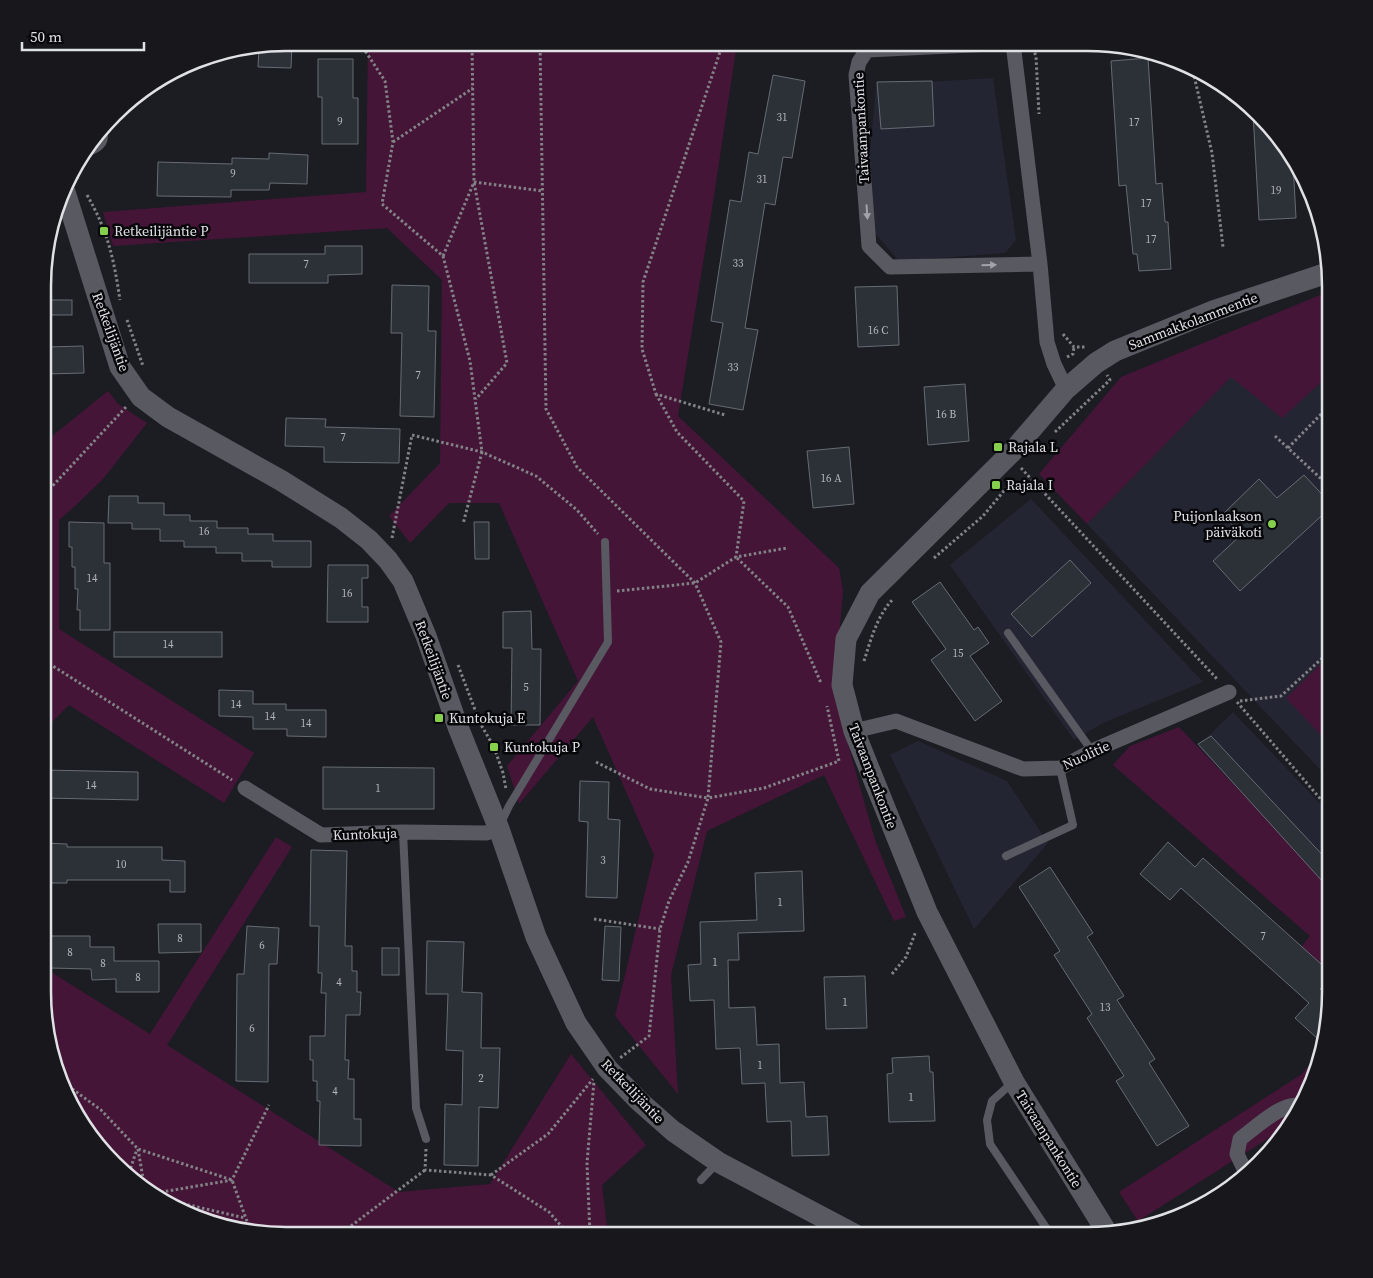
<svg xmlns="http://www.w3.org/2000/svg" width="1373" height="1278" font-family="'Source Serif 4',serif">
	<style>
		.built { fill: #242532 }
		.green { fill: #451538 }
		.building { fill: #2c3137; stroke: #666c73 }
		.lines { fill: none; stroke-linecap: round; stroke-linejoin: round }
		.path { stroke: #828287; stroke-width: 3; stroke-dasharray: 2.5 2.5; stroke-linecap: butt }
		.lane { stroke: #585961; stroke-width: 8 }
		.street { stroke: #585961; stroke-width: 15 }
		.secondary { stroke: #585961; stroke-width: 21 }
		.oneway { fill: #a3a4aa }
		.poi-dot { fill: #85cf4c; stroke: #07070a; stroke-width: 2 }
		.labels { text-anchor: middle; stroke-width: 5; stroke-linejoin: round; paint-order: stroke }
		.number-label { font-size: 11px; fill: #b3b5ba }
		.street-label { font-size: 14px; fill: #e0e1e5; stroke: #07070a }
		.poi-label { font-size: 14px; fill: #e0e1e5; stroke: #07070a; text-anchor: start }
		.rim { fill: none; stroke: #e0e1e5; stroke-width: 2.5 }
	</style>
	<rect width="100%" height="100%" fill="#1c1c23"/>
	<g class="built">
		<path d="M993 78 1016 240 1005 253 899 261 864 220 876 85Z"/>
		<path d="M1330 374V780L1087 524 1231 376 1282 417Z"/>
		<path d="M1031 499 1203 682 1103 723 1074 740 950 565Z"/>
		<path d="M1233 712 1330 814V857L1315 871 1198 746Z"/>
		<path d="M918 741 1007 781 1048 843 974 929 890 755Z"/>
	</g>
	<g class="green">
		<path d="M368 43H737L714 196 678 416 839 568 843 591 834 695 875 840 906 917 894 921 824 775 707 831 671 975 678 1094 615 1016 654 855 593 717 519 804 507 766 578 681 499 503H449L410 543 389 516 440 463 442 280 387 228 113 246 103 212 366 192Z"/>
		<path d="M1330 291V374L1282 418 1231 377 1087 524 1039 474 1121 377Z"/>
		<path d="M108 391 118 404 147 423 103 479 75 506 59 520V629L254 753 224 803 69 705 45 729 46 441Z"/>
		<path d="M1330 655V745L1286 698Z"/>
		<path d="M1179 727 1315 870 1330 857V992L1328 1003 1316 993 1329 978 1298 951 1310 936 1113 765 1130 746Z"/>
		<path d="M276 837 292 847 167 1045 399 1192 490 1184 571 1054 646 1145 602 1185 608 1235H286L179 1210 103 1152 61 1085 43 1007V967L150 1034Z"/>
		<path d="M1315 1058 1305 1099 1283 1129 1138 1221 1119 1192 1302 1074Z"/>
	</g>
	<g class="building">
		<path d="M292 42 291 68 258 67 259 47Z"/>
		<path d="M1148 58 1156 184 1162 183 1165 222H1168L1171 269 1139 271 1137 254H1133L1126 185 1119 186 1111 61Z"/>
		<path d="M318 59H353V98H358V144H322V97H318Z"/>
		<path d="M773 75 805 81 792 158 783 157 775 205 765 203 745 328 758 330 743 410 709 404 723 323 711 321 730 200 741 202 749 152 758 154Z"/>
		<path d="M932 81 934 126 881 129 877 82Z"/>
		<path d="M1253 113 1270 126 1293 162 1296 218 1259 220Z"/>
		<path d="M269 153 308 155 307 184 270 183 269 190H231V197L157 196 158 162 232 164V158L269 159Z"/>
		<path d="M325 246H362V274L328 275V283H249V254H325Z"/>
		<path d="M392 285 429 286 428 331H436L434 417 400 416 402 333H391Z"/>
		<path d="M897 286 899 345 858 347 855 287Z"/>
		<rect x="47" y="300" width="25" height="15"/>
		<path d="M83 346 84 373 46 374 47 347Z"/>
		<path d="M965 384 969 441 928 445 924 387Z"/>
		<path d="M286 418 326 419 325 427 400 429 399 463 324 462V447L285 446Z"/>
		<path d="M849 447 854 504 813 508 807 451Z"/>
		<path d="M1304 475 1330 503V508L1240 591 1213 561 1241 535 1223 514 1259 479 1277 498Z"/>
		<path d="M109 496H138V503H164V515H190V521H217V528H248V534H273V541H311V567H272V561H242V553H216V547H184V541H160V529H132V523H108Z"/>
		<path d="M69 522 104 523V563H110V630H80V610H77L78 589H75V567H72V547H69Z"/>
		<path d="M474 522H489V559H475Z"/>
		<path d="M1070 560 1091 583 1032 637 1011 614Z"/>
		<path d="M328 565H368V578H362V607H368V622H327Z"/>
		<path d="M940 582 974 630 978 627 989 643 970 656 1002 701 975 721 931 660 946 649 912 602Z"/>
		<path d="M531 611 532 649H541L540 725H511L512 648H503V612Z"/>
		<rect x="114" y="632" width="108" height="25"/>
		<path d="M219 690 253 691V704H286V710H326V737L287 736V729H253V717L219 716Z"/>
		<path d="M1211 736 1330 863V876L1323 882 1198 744Z"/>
		<path d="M323 767 434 768V809H323Z"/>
		<path d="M44 770 138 772V800L44 798Z"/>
		<path d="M580 781 609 782 608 819 620 820 617 898 586 897 588 822 579 821Z"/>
		<path d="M1168 842 1195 867 1203 858 1330 972V977L1320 989 1329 997 1319 1040 1295 1018 1309 1003 1181 888 1170 900 1140 874Z"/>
		<path d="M44 843 67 844V847H162V860L185 861V892H170V880H67V883H44Z"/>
		<path d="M311 850 347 851 345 946H352V971H357V992H361L360 1015H346L345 1060H349L348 1079H354V1119H361V1146L319 1145 320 1101H317V1081H313V1060H310V1036H325L326 993H321L322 973H318L319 926H310Z"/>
		<path d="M1050 867 1093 933 1087 937 1124 996 1117 1000 1155 1059 1149 1063 1189 1126 1157 1146 1116 1081 1124 1076 1087 1018 1092 1014 1054 955 1060 951 1019 887Z"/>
		<path d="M802 871 804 931 738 933 739 960H728L729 1008 755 1007 757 1045 779 1044 780 1083 804 1082 806 1117 827 1116 829 1155 792 1156 791 1121 767 1122 765 1083 742 1084 740 1048 716 1049 714 1000 690 1001 688 965 701 964 700 922 757 920 755 873Z"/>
		<path d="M158 924H201V952L159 953Z"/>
		<path d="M247 926 279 928 277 964H269L268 1082 236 1081 237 974H244Z"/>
		<path d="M605 926 621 927 619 981 602 980Z"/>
		<path d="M49 936H90V947H114V961H159V992H116V979L92 980 91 969 49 968Z"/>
		<path d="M427 941 464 942 462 992 482 993 481 1048H500L498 1108 479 1107 478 1166 444 1165 445 1104 462 1105 463 1051 446 1050 448 994H426Z"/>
		<rect x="382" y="948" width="17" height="27"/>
		<path d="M865 976 867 1028 826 1029 824 977Z"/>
		<path d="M929 1056 930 1072H933L935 1121 889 1122 887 1074 893 1073 892 1058Z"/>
	</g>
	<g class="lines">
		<g class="path">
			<path d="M360 43 385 81 393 142 382 204 443 256 470 361 482 452 463 524"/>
			<path d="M472 43 474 182 507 363 476 399"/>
			<path d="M540 43 546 409 577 467 695 583 721 642 708 798 764 788 839 761 827 706"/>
			<path d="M723 43 643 282 642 349 656 394 725 415"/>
			<path d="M835 43 852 47"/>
			<path d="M1032 43 1036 57 1039 114"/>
			<path d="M1192 67 1212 153 1223 247"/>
			<path d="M393 142 473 88"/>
			<path d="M74 167 78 179"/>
			<path d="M474 182 543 191"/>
			<path d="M87 195C108 231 114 260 120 300"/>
			<path d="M443 256 474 182"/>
			<path d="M127 320 143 366"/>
			<path d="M1063 334 1074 347H1085"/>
			<path d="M1067 357 1073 354 1074 347"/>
			<path d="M656 394 677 432 744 501 736 557"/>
			<path d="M1055 432 1110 380 1107 375"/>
			<path d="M1275 436 1330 487"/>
			<path d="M1288 448 1330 405"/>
			<path d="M1021 468 1218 680"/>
			<path d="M46 493 126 407"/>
			<path d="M392 538 412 435 482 452 536 476 577 510 598 534"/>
			<path d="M737 558 788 607 821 683"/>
			<path d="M934 558 983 516 1013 480"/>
			<path d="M617 591 695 583 736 557 787 548"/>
			<path d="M45 661 232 780"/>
			<path d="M864 661C871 639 877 616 893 599"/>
			<path d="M458 665 480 723 494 747 503 773 506 789"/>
			<path d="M45 669 48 663"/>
			<path d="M1240 701 1281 696 1330 651"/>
			<path d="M1237 702 1330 810"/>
			<path d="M596 762 650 789 708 798 688 862 669 901 660 929 649 1036 620 1058"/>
			<path d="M594 919 660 929"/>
			<path d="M892 974 906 957 916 931"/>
			<path d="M60 1080 101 1110 138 1149 232 1180 249 1227"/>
			<path d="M138 1149 144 1184"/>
			<path d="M426 1149 425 1170 491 1175 549 1212 569 1235"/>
			<path d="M129 1173 137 1149"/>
			<path d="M491 1175 548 1134 593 1079"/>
			<path d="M156 1193 232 1180 269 1105"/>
			<path d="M163 1199 245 1218"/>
			<path d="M873 1229 886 1235"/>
			<path d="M647 1234V1235"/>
			<path d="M339 1235 425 1170"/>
			<path d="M590 1235 587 1163 594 1081"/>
		</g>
		<g class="lane">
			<path d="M85 153C96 150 107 145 103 131"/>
			<path d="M1008 633 1092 751"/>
			<path d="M501 823 509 806 608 642 605 542"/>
			<path d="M403 832 416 1108 426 1139"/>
			<path d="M1006 856 1073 825 1060 768"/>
			<path d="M1012 1083 992 1101 987 1120 990 1144 1051 1235"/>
			<path d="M701 1180 717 1163"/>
		</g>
		<g class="street">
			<path d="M1040 264 890 267 869 246 856 75 859 62 867 50 1013 43 1040 264 1047 342 1054 364 1066 389"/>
			<path d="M854 731 896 721 1023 769 1060 768 1092 751 1229 692"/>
			<path d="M245 788 321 835 403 832 486 833 499 829"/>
			<path d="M1247 1175 1237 1154 1240 1139C1254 1129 1284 1100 1300 1106"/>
		</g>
		<g class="secondary">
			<path d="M65 192 120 367 141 397 168 417 282 481 341 518 369 540 388 560 403 581 426 636 458 727 499 829 536 937 576 1023 607 1068 639 1101 673 1131 718 1162 856 1235"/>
			<path d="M1108 1234 1014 1082 927 912 854 731 842 685 846 639 870 593 1012 452 1066 389 1096 363 1115 351 1213 311 1330 272"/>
		</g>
	</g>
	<defs><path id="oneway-solid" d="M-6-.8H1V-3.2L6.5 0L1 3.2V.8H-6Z" transform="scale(1.25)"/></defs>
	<g class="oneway">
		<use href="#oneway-solid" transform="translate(867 212) rotate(86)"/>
		<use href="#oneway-solid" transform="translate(989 265) rotate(-1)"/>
	</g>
	<g class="poi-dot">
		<rect x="99" y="226" width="10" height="10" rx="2.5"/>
		<rect x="993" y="442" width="10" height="10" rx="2.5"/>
		<rect x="991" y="480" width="10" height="10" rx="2.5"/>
		<circle cx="1272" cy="524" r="5"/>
		<rect x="434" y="713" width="10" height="10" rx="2.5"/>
		<rect x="489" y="742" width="10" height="10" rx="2.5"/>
	</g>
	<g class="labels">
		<g class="number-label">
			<text x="782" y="121">31</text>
			<text x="340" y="125">9</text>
			<text x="1134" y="126">17</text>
			<text x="233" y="177">9</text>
			<text x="762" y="183">31</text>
			<text x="1276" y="194">19</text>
			<text x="1146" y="207">17</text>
			<text x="1151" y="243">17</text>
			<text x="738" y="267">33</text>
			<text x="306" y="268">7</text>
			<text x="878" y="334">16 C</text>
			<text x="733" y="371">33</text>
			<text x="418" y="379">7</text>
			<text x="946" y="418">16 B</text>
			<text x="343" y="441">7</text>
			<text x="831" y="482">16 A</text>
			<text x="204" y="535">16</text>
			<text x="92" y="582">14</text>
			<text x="347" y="597">16</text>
			<text x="168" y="648">14</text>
			<text x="958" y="657">15</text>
			<text x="526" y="691">5</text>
			<text x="236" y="708">14</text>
			<text x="270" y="720">14</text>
			<text x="306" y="727">14</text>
			<text x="91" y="789">14</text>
			<text x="378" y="792">1</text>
			<text x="603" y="864">3</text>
			<text x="121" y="868">10</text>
			<text x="780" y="906">1</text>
			<text x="1263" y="940">7</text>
			<text x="180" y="942">8</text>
			<text x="262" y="949">6</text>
			<text x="70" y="956">8</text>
			<text x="715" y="966">1</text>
			<text x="103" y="967">8</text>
			<text x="138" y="981">8</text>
			<text x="339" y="986">4</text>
			<text x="845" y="1006">1</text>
			<text x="1105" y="1011">13</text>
			<text x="252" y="1032">6</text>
			<text x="760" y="1069">1</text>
			<text x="481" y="1082">2</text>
			<text x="335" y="1095">4</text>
			<text x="911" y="1101">1</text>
		</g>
		<g class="street-label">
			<text transform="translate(861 128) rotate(-93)" y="5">Taivaanpankontie</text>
			<text transform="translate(1193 321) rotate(-21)" y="5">Sammakkolammentie</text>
			<text transform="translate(111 332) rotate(70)" y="5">Retkeilijäntie</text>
			<text transform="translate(434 660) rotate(70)" y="5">Retkeilijäntie</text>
			<text transform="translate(1086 755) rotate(-25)" y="5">Nuolitie</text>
			<text transform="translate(873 776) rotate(69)" y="5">Taivaanpankontie</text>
			<text transform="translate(365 834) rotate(-2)" y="5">Kuntokuja</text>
			<text transform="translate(633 1091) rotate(46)" y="5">Retkeilijäntie</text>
			<text transform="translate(1049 1139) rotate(58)" y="5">Taivaanpankontie</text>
		</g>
		<g class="poi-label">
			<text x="114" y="236">Retkeilijäntie P</text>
			<text x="1008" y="452">Rajala L</text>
			<text x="1006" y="490">Rajala I</text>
			<text x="1262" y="521" text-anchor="end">Puijonlaakson<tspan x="1262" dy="16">päiväkoti</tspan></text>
			<text x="449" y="723">Kuntokuja E</text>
			<text x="504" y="752">Kuntokuja P</text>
		</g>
	</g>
	<path d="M0 0H1373V1278H0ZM286 51H1087A235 235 0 0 1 1322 286V992A235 235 0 0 1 1087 1227H286A235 235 0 0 1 51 992V286A235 235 0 0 1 286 51Z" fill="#18181c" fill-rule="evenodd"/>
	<path class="rim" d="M286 51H1087A235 235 0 0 1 1322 286V992A235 235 0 0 1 1087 1227H286A235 235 0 0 1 51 992V286A235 235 0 0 1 286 51Z"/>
	<path d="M22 42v8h122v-8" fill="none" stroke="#e0e1e5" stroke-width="2.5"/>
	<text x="30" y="42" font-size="15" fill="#e0e1e5" stroke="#07070a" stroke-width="4" paint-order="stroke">50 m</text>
</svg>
